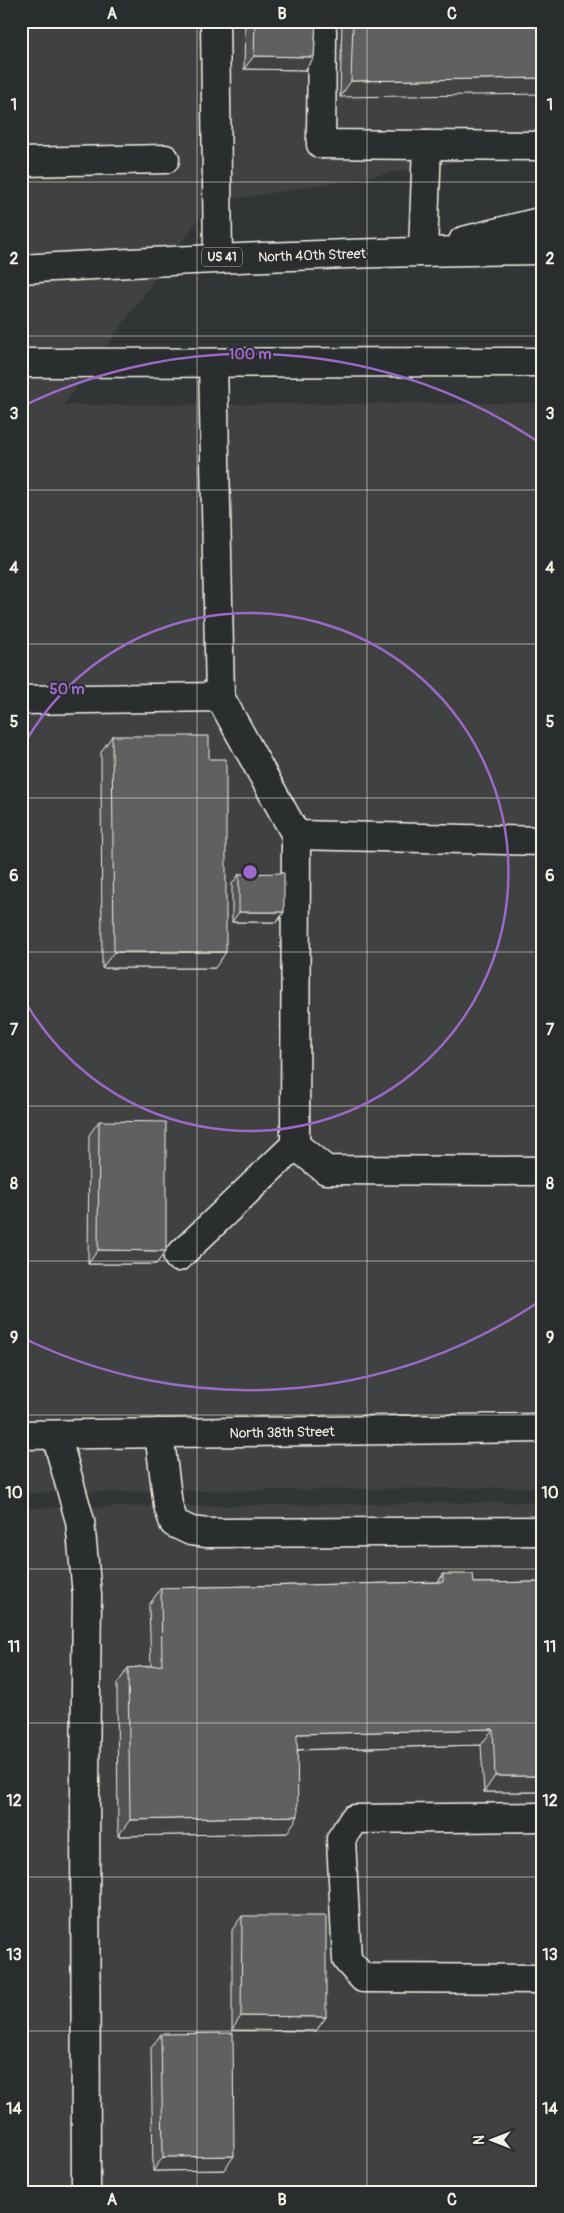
<svg xmlns="http://www.w3.org/2000/svg" width="564" height="2213" font-family="Pangolin,sans-serif">
	<style>
		.built { fill: #404242 }
		.lines { fill: none; stroke-linecap: round; stroke-linejoin: round }
		.minor-casing { stroke: #f4f1e8; stroke-width: 31 }
		.major-casing { stroke: #f4f1e8; stroke-width: 31 }
		.minor { stroke: #2a2d2e; stroke-width: 28 }
		.major { stroke: #2a2d2e; stroke-width: 28 }
		.wall { fill: #525352; stroke: #f4f1e8 }
		.shaded-wall { fill: #424342; stroke: #f4f1e8 }
		.building { fill: #5f605f; stroke: #f4f1e8 }
		.grid { fill: none; stroke: #f4f1e8; stroke-width: 1; stroke-opacity: 0.55 }
		.ring { fill: none; stroke: #9f67cb; stroke-width: 2.5 }
		.labels { text-anchor: middle; stroke-width: 4; stroke-linejoin: round; paint-order: stroke }
		.shield { fill: #2a2d2e; stroke: #b7b6b0; stroke-width: 1 }
		.shield-label { font-size: 12px; font-weight: bold; fill: #f4f1e8 }
		.street-label { font-size: 14px; fill: #f4f1e8; stroke: #2a2d2e }
		.centre { fill: #9f67cb; stroke: #2a2d2e; stroke-width: 2.5 }
		.ring-label { font-size: 15px; text-anchor: middle; font-weight: bold; fill: #9f67cb; stroke: #2a2d2e; stroke-width: 4; stroke-linejoin: round; paint-order: stroke }
		.neatline { fill: none; stroke: #f4f1e8; stroke-width: 2 }
		.grid-label { font-size: 16px; text-anchor: middle; font-weight: bold; fill: #f4f1e8 }
	</style>
	<rect width="100%" height="100%" fill="#323535"/>
	<filter id="ink" filterUnits="userSpaceOnUse"><feTurbulence type="fractalNoise" baseFrequency=".02" numOctaves="2"/><feDisplacementMap in="SourceGraphic" scale="10" xChannelSelector="R" yChannelSelector="G"/><feConvolveMatrix kernelMatrix="1 2 1 2 8 2 1 2 1" color-interpolation-filters="sRGB"/></filter>
	<g filter="url(#ink)">
		<g class="built">
			<path d="M21 21H543V140L506 154 210 203 64 405 543 403V1487L21 1493Z"/>
			<path d="M543 1502V2192H21V1508Z"/>
		</g>
		<g class="lines">
			<g class="minor-casing">
				<g id="minor">
					<path d="M215 21 218 258"/>
					<path d="M322 31 321 144 427 145 423 251"/>
					<path d="M427 145 543 146"/>
					<path d="M21 162 165 159"/>
					<path d="M213 363 220 697"/>
					<path d="M21 700 220 697 296 835 295 1145 326 1170 543 1171"/>
					<path d="M296 835 543 841"/>
					<path d="M178 1257 295 1145"/>
					<path d="M159 1433 168 1505 174 1523 191 1531 207 1533 543 1531"/>
					<path d="M21 1435 543 1428"/>
					<path d="M56 1435 80 1521 87 1595 85 1780 86 2192"/>
					<path d="M543 1817 354 1819 341 1839 347 1960 363 1978 543 1979"/>
				</g>
			</g>
			<g class="major-casing">
				<g id="major">
					<path d="M463 241 543 221"/>
					<path d="M21 269C195 259 369 251 543 250"/>
					<path d="M21 363 543 362"/>
				</g>
			</g>
			<use href="#minor" class="minor"/>
			<use href="#major" class="major"/>
		</g>
		<g class="wall">
			<path d="M245 21H316L314 57 305 70 244 69Z"/>
			<path d="M342 21H543L340 97Z"/>
			<path d="M112 736 209 759 215 968H102L101 752Z"/>
			<path d="M239 874 284 912 277 922H232V884Z"/>
			<path d="M99 1121 166 1251 156 1264H88L89 1135Z"/>
			<path d="M443 1574 474 1583 543 1582V1792H484L481 1745 298 1750 287 1833 118 1836 117 1684 128 1668 151 1666 149 1605 161 1588 438 1582Z"/>
			<path d="M242 1916 326 2017 316 2031 232 2030V1930Z"/>
			<path d="M161 2034 224 2170 153 2171 151 2048Z"/>
		</g>
		<g class="shaded-wall">
			<path d="M254 56 314 57 305 70 244 69Z"/>
			<path d="M543 78V94L340 97 351 81Z"/>
			<path d="M239 912H284L277 922H232Z"/>
			<path d="M114 952H226L215 968H102Z"/>
			<path d="M98 1250 166 1251 156 1264H88Z"/>
			<path d="M493 1729 481 1745 286 1750 297 1734Z"/>
			<path d="M495 1776H543V1792H484Z"/>
			<path d="M298 1816 287 1833 118 1836 130 1820Z"/>
			<path d="M241 2016 326 2017 316 2031 232 2030Z"/>
			<path d="M234 2156 224 2170 153 2171 163 2157Z"/>
		</g>
		<g class="building">
			<path d="M255 21H316L314 57 254 56Z"/>
			<path d="M353 21H543V78L351 81Z"/>
			<path d="M112 736H209V759H226V952H114Z"/>
			<path d="M284 873V912H239V874Z"/>
			<path d="M99 1121 166 1122V1251L98 1250Z"/>
			<path d="M443 1574H473L474 1583 543 1582V1776H495L493 1729 297 1734 298 1816 130 1820 128 1668 162 1665 161 1588 443 1582Z"/>
			<path d="M242 1916H326V2017L241 2016Z"/>
			<path d="M233 2033 234 2156 163 2157 161 2034Z"/>
		</g>
	</g>
	<path class="grid" d="M197 21V2192M367 21V2192M21 182H543M21 336H543M21 490H543M21 644H543M21 798H543M21 952H543M21 1106H543M21 1261H543M21 1415H543M21 1569H543M21 1723H543M21 1877H543M21 2031H543"/>
	<g class="ring">
		<path d="M21 750A259 259 0 1 1 21 994"/>
		<path d="M540 1301A518 518 0 0 1 23 1338M23 406A518 518 0 0 1 540 443"/>
	</g>
	<g class="labels">
		<rect class="shield" x="202" y="247.5" width="40" height="19" rx="4"/>
		<g class="shield-label">
			<text x="222" y="261">US 41</text>
		</g>
		<g class="street-label">
			<text transform="translate(312 255) rotate(-2)" y="5">North 40th Street</text>
			<text transform="translate(282 1432) rotate(-1)" y="5">North 38th Street</text>
		</g>
	</g>
	<circle cx="250" cy="872" r="8" class="centre"/>
	<g class="ring-label">
		<text x="250" y="359">100 m</text>
		<text x="67" y="694">50 m</text>
	</g>
	<rect width="564" height="2213" fill="none" stroke="#2a2d2e" stroke-width="55"/>
	<g transform="translate(492 2140) rotate(270)" stroke="#2a2d2e" stroke-width="4" paint-order="stroke">
	<path d="M0-4L9 19L0 12L-9 19Z" fill="#f4f1e8"/>
	<text y="-8" font-size="14" font-weight="bold" text-anchor="middle" fill="#f4f1e8">N</text>
	</g>
	<rect x="28" y="28" width="508" height="2158" class="neatline"/>
	<g class="grid-label">
		<text x="112" y="19">A</text>
		<text x="282" y="19">B</text>
		<text x="452" y="19">C</text>
		<text x="14" y="110">1</text>
		<text x="550" y="110">1</text>
		<text x="14" y="264">2</text>
		<text x="550" y="264">2</text>
		<text x="14" y="419">3</text>
		<text x="550" y="419">3</text>
		<text x="14" y="573">4</text>
		<text x="550" y="573">4</text>
		<text x="14" y="727">5</text>
		<text x="550" y="727">5</text>
		<text x="14" y="881">6</text>
		<text x="550" y="881">6</text>
		<text x="14" y="1035">7</text>
		<text x="550" y="1035">7</text>
		<text x="14" y="1189">8</text>
		<text x="550" y="1189">8</text>
		<text x="14" y="1343">9</text>
		<text x="550" y="1343">9</text>
		<text x="14" y="1498">10</text>
		<text x="550" y="1498">10</text>
		<text x="14" y="1652">11</text>
		<text x="550" y="1652">11</text>
		<text x="14" y="1806">12</text>
		<text x="550" y="1806">12</text>
		<text x="14" y="1960">13</text>
		<text x="550" y="1960">13</text>
		<text x="14" y="2114">14</text>
		<text x="550" y="2114">14</text>
		<text x="112" y="2205">A</text>
		<text x="282" y="2205">B</text>
		<text x="452" y="2205">C</text>
	</g>
</svg>
